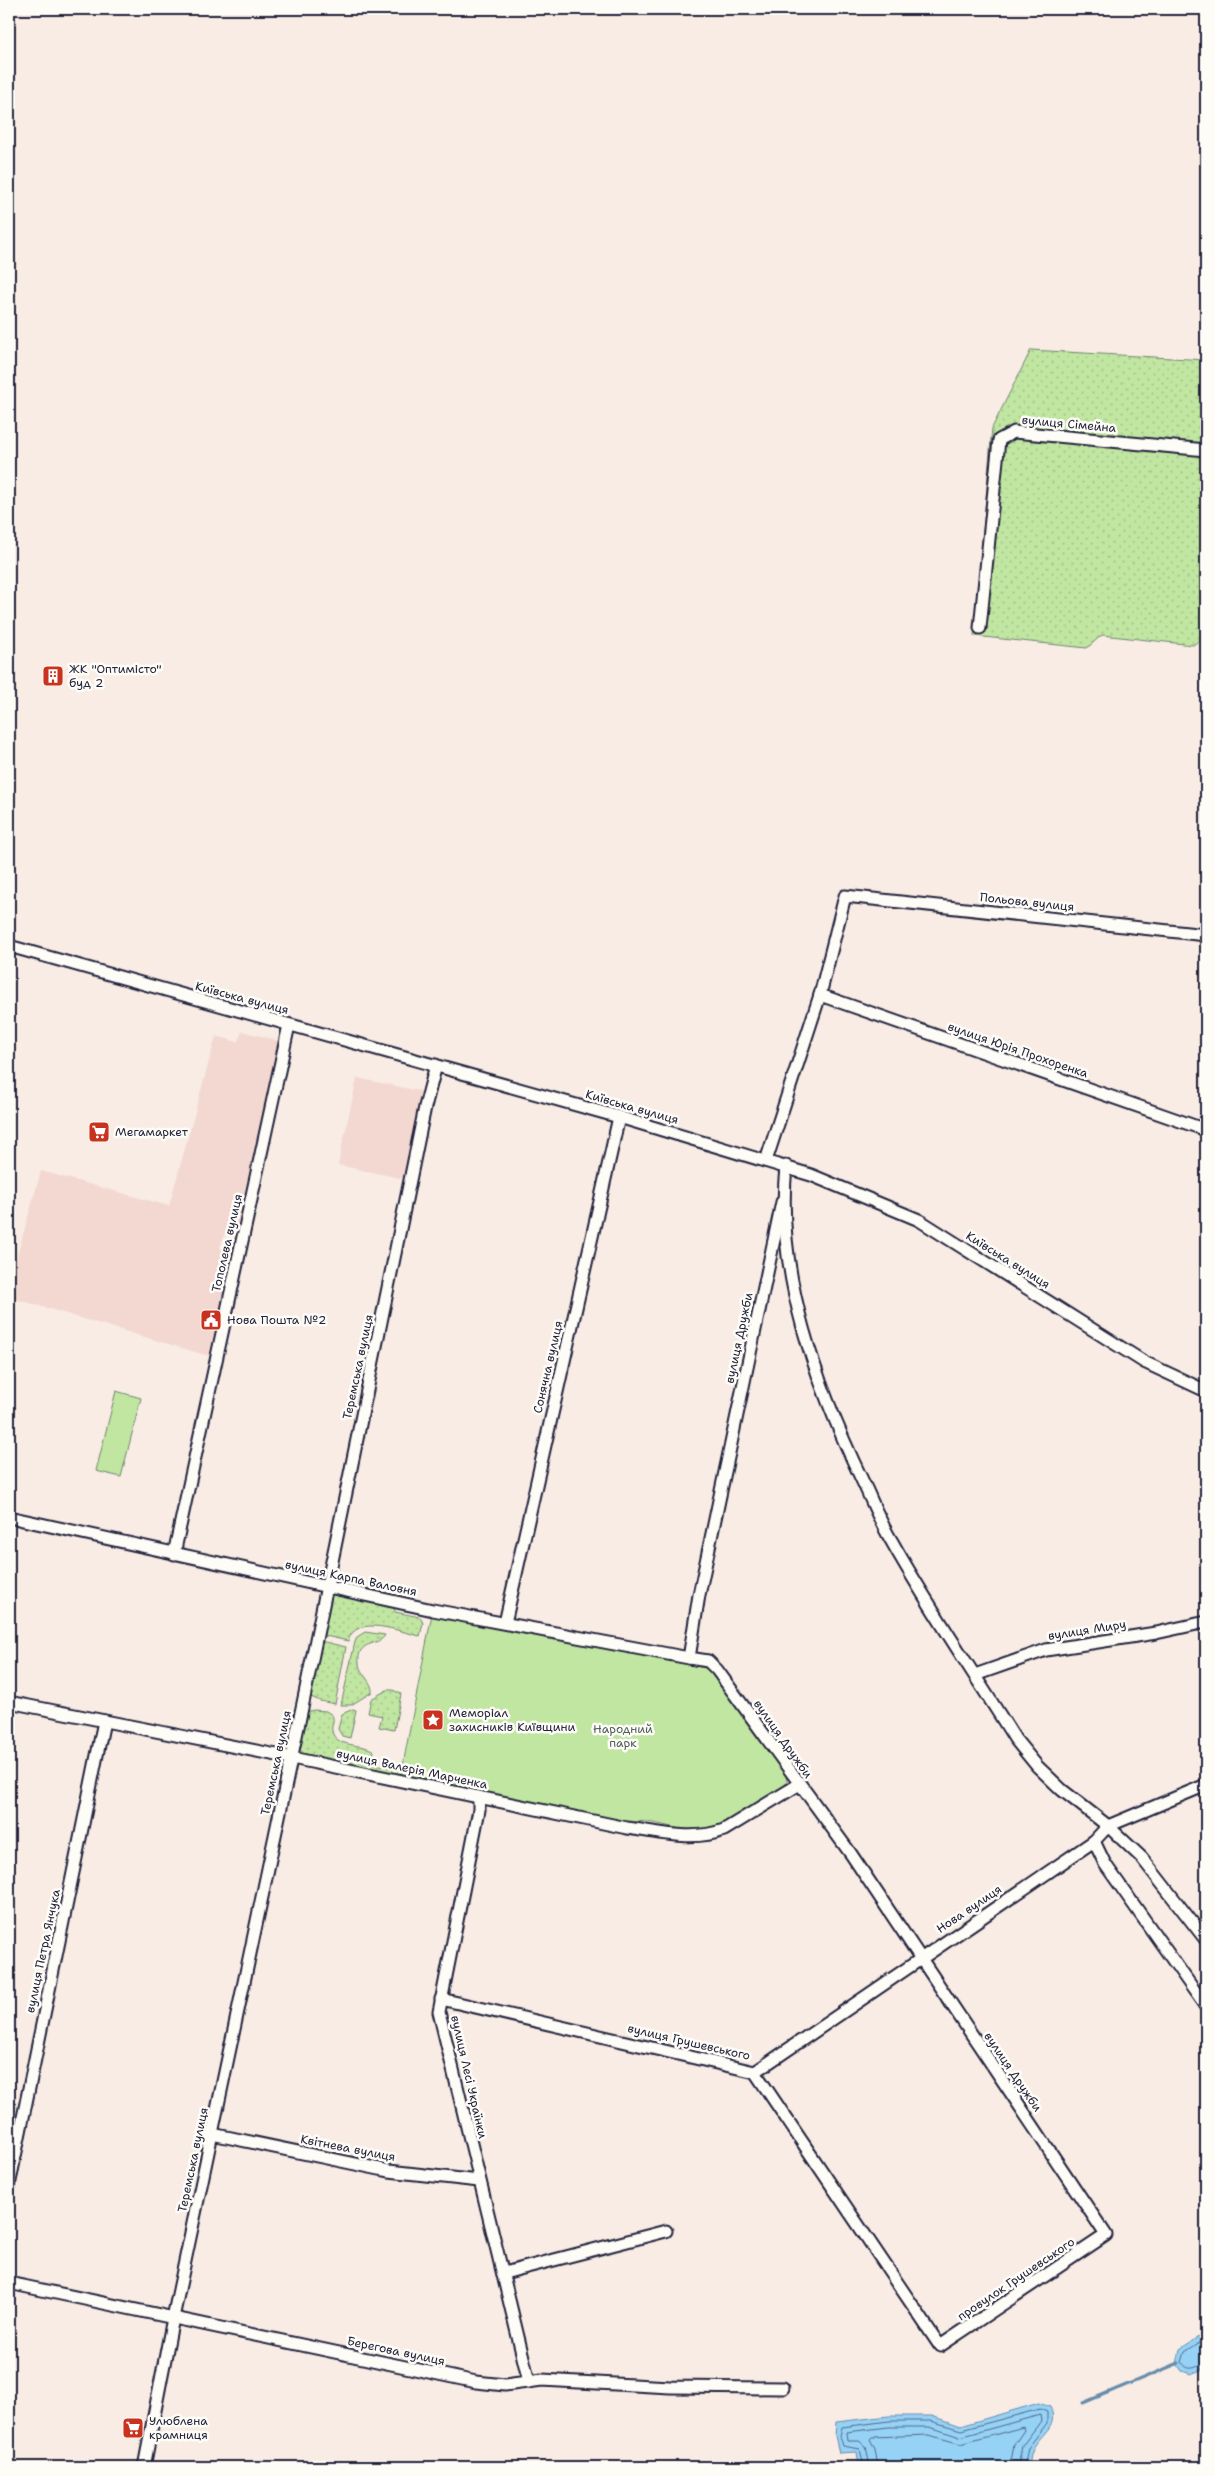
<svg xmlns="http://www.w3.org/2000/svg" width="1215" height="2476" font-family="'Shantell Sans',sans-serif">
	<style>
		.built { fill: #f2d8d0 }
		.grass { fill: url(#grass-dots); stroke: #71846e }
		.park { fill: #c0e6a1; stroke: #71846e }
		.water { fill: #96d2f6; stroke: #688cab }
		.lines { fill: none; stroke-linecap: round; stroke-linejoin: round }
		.shore { stroke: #506886; stroke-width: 1 }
		.stream { stroke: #688cab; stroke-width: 3 }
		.minor-casing { stroke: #22223b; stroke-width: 15 }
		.minor { stroke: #fdfcf7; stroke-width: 11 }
		.labels { text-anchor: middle; stroke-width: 5; stroke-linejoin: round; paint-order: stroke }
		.street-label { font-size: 12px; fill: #22223b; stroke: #fdfcf7 }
		.poi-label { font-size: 12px; fill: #22223b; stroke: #fdfcf7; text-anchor: start }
		.park-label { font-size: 12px; fill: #515d5a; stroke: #fdfcf7 }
	</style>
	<defs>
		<pattern id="grass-dots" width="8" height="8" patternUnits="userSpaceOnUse" patternTransform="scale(1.25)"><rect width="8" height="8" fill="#c0e6a1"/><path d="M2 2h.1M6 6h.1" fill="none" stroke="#a5c58c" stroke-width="1.8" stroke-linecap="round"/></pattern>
	</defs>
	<rect width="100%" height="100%" fill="#f8ece5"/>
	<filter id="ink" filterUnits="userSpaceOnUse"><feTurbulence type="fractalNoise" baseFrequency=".02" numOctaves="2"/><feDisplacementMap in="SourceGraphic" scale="10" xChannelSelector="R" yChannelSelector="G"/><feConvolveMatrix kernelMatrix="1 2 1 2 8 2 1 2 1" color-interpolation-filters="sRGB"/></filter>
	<g filter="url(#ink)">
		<g class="built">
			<path d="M242 1031 279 1041 238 1225 225 1233 220 1247 230 1262 209 1356 9 1297 11 1277 41 1171 169 1206 216 1036 238 1042Z"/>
			<path d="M357 1078 424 1092 405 1179 338 1165Z"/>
		</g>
		<g class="grass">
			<path d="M1031 350 1206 360V642L1199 641 1193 645 1102 635 1087 648 974 636 992 428Z"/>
			<path d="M331 1593 394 1605 395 1612 420 1617 423 1623 420 1636C400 1632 356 1613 348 1641L321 1635Z"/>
			<path d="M365 1632 385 1635C379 1647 356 1639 359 1664 360 1674 373 1682 372 1692L351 1705H341L355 1642 357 1637Z"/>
			<path d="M320 1641 346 1647 335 1704 320 1701 309 1696Z"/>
			<path d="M387 1690H393L401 1694 394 1730 379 1727 382 1716 368 1713 371 1699Z"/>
			<path d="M353 1709 356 1710 350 1738 342 1736 338 1729 342 1714Z"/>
			<path d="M314 1710 326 1711 332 1715C335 1721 331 1725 332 1731 335 1748 363 1743 374 1751L371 1763 402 1770 401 1775 306 1756 300 1750V1745L306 1712Z"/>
		</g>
		<g class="park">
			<path d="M116 1391 141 1398 121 1477 96 1471Z"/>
			<path d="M432 1614 705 1668 713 1673 723 1686 785 1773 787 1781 785 1786C757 1803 726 1830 692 1830 672 1830 647 1817 628 1823L401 1775Z"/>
		</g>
		<g class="water">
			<path d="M1206 2332V2368L1191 2374 1182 2371 1177 2364 1180 2349Z"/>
			<path d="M1039 2403 1050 2407C1060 2427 1038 2435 1032 2451 1030 2456 1030 2462 1029 2467H859L857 2452 839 2453 835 2436 836 2422 889 2416H932L960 2426Z"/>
		</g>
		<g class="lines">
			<g class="shore">
				<path d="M1206 2338 1185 2352 1182 2362C1189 2374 1197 2365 1206 2364"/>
				<path d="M864 2467 860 2449 843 2446 840 2436 842 2427 889 2421H931L961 2430 1040 2409 1047 2412V2423L1028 2448 1024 2467"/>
				<path d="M870 2467 866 2446 859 2441H848L847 2432 889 2427H930L960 2437 1040 2415 1041 2421 1022 2446 1018 2467"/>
				<path d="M878 2467 875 2449 870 2439 872 2437 929 2435 961 2444 1023 2427 1024 2430 1014 2445 1010 2467"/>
			</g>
			<path class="stream" d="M1083 2403 1179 2363"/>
			<g class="minor-casing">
				<g id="minor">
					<path d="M980 628 999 440 1014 432 1206 450"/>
					<path d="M9 946 619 1117 811 1175 919 1220 1144 1362 1206 1391"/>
					<path d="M820 995 1206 1130"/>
					<path d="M766 1161 820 995 845 896 1206 935"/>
					<path d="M786 1166C775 1274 817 1386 863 1482 872 1501 880 1522 891 1540 929 1608 974 1673 1015 1739L1037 1766 1062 1790 1108 1826 1142 1858 1206 1940"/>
					<path d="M9 1517 433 1610 689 1658"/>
					<path d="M174 1554 289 1025"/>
					<path d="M505 1623 619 1117"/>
					<path d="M975 1675 1046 1650 1156 1633 1206 1622"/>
					<path d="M9 1702 292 1758 627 1828C659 1832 692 1842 724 1830L798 1785"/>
					<path d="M479 1797V1810L439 2012 529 2382"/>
					<path d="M1094 1841 1105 1864 1206 2007"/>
					<path d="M441 1999 755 2072 940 2346 1106 2235 851 1854 717 1670 708 1661 689 1658 699 1595 782 1202"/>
					<path d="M755 2072 1094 1841 1108 1826 1206 1785"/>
					<path d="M212 2134 389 2171 479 2181"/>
					<path d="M9 2186 104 1721"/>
					<path d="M504 2273 666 2231"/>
					<path d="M9 2283 476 2382 505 2385 542 2380 670 2387 783 2388"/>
					<path d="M144 2467 173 2318 303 1703 425 1107 436 1065"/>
				</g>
			</g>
			<use href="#minor" class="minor"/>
		</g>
	</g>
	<defs>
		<g id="building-square" transform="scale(1.125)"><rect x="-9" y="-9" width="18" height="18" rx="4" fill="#c8321e" stroke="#fdfcf7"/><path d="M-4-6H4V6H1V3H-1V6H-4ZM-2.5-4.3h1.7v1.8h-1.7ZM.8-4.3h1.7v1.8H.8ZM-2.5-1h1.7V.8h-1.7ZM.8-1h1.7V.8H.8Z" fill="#fff"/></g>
		<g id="supermarket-square" transform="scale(1.125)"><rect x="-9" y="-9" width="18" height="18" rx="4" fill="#c8321e" stroke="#fdfcf7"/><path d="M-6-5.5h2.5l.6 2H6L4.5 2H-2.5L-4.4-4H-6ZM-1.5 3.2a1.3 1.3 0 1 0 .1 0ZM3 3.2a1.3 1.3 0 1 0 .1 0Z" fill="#fff"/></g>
		<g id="civic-square" transform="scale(1.125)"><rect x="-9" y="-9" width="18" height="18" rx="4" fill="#c8321e" stroke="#fdfcf7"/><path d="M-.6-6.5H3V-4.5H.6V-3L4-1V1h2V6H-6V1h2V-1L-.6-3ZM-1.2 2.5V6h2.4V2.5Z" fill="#fff"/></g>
		<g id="sight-square" transform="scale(1.125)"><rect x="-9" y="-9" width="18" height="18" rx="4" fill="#c8321e" stroke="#fdfcf7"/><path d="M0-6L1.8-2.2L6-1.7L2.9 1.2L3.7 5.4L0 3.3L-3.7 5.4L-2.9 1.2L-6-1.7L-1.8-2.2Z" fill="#fff"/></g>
	</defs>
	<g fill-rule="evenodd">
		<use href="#building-square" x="53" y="676"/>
		<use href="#supermarket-square" x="99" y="1132"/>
		<use href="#civic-square" x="211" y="1320"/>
		<use href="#sight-square" x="433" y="1720"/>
		<use href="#supermarket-square" x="133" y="2428"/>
	</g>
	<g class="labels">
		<g class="street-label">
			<text transform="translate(1069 424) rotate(5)" y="4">вулиця Сімейна</text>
			<text transform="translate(1027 902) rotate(6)" y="4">Польова вулиця</text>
			<text transform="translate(242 998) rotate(15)" y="4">Київська вулиця</text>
			<text transform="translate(1018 1050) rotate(19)" y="4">вулиця Юрія Прохоренка</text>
			<text transform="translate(632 1107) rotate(16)" y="4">Київська вулиця</text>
			<text transform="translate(227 1243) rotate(-77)" y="4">Тополева вулиця</text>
			<text transform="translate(1008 1260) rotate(32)" y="4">Київська вулиця</text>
			<text transform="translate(739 1338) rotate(-78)" y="4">вулиця Дружби</text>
			<text transform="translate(358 1367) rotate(-78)" y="4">Теремська вулиця</text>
			<text transform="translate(548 1367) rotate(-77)" y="4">Сонячна вулиця</text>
			<text transform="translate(351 1578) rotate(12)" y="4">вулиця Карпа Валовня</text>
			<text transform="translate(1087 1630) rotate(-9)" y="4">вулиця Миру</text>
			<text transform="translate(783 1739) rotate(55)" y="4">вулиця Дружби</text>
			<text transform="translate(276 1763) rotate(-78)" y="4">Теремська вулиця</text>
			<text transform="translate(412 1769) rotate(12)" y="4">вулиця Валерія Марченка</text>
			<text transform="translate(969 1909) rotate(-34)" y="4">Нова вулиця</text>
			<text transform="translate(43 1951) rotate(-78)" y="4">вулиця Петра Янчука</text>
			<text transform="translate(689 2042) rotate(13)" y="4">вулиця Грушевського</text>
			<text transform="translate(1013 2072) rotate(56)" y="4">вулиця Дружби</text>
			<text transform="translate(469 2077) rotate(77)" y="4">вулиця Лесі Українки</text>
			<text transform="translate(348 2148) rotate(11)" y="4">Квітнева вулиця</text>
			<text transform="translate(193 2160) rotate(-78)" y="4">Теремська вулиця</text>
			<text transform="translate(1016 2279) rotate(-34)" y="4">провулок Грушевського</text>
			<text transform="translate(396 2351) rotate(12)" y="4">Берегова вулиця</text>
		</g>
		<g class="poi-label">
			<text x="69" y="673">ЖК "Оптимісто"<tspan x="69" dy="14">буд 2</tspan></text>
			<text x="115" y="1136">Мегамаркет</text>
			<text x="227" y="1324">Нова Пошта №2</text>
			<text x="449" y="1717">Меморіал<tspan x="449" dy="14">захисників Київщини</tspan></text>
			<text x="149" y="2425">Улюблена<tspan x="149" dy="14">крамниця</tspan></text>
		</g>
		<g class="park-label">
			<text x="623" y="1733">Народний<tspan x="623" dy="14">парк</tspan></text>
		</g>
	</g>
	<rect width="1215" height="2476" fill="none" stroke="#fdfcf7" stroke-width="30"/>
	<rect x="15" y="15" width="1185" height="2446" fill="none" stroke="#22223b" stroke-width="2" filter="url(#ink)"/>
</svg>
